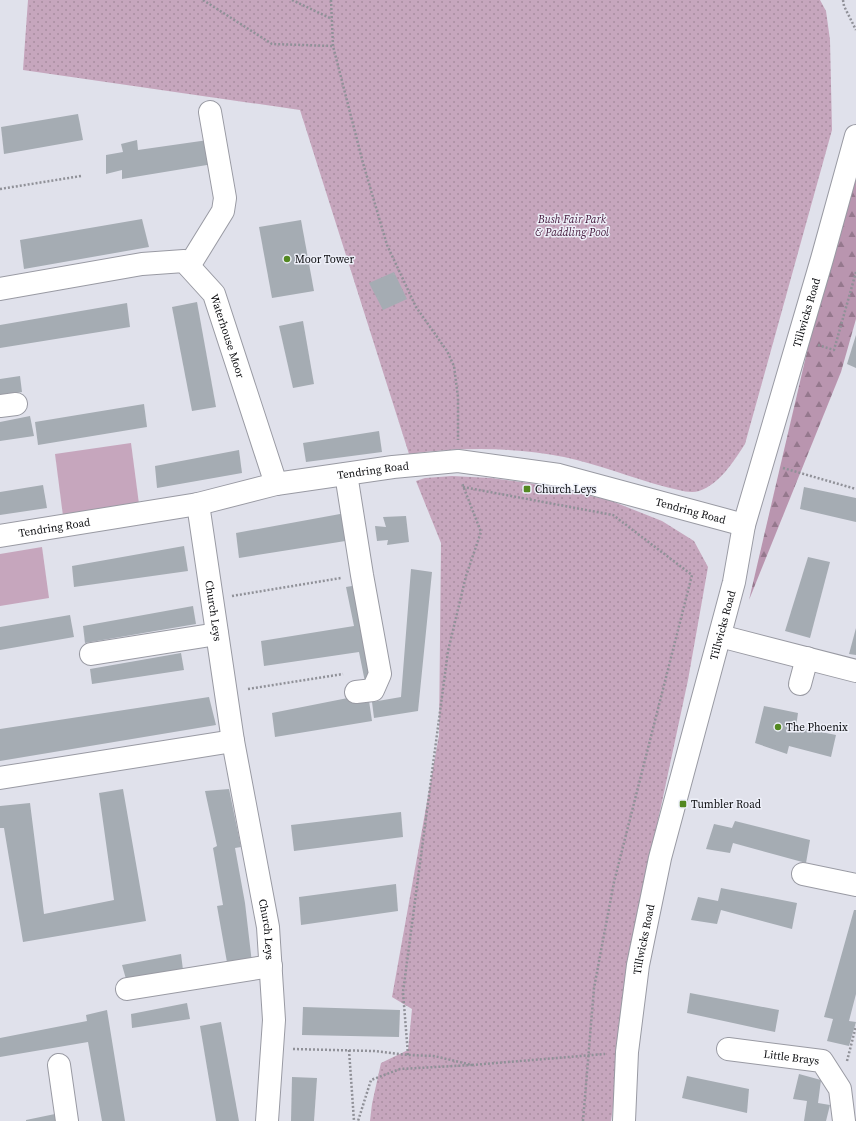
<svg xmlns="http://www.w3.org/2000/svg" width="856" height="1121" font-family="'Source Serif 4',serif">
	<style>
		.green { fill: #c6a6bd }
		.forest { fill: url(#forest-firs) }
		.park { fill: url(#park-dots) }
		.building { fill: #a5acb3 }
		.lines { fill: none; stroke-linecap: round; stroke-linejoin: round }
		.minor-casing { stroke: #999aa3; stroke-width: 24 }
		.path { stroke: #909198; stroke-width: 2.5; stroke-dasharray: 2 2; stroke-linecap: butt }
		.minor { stroke: #fff; stroke-width: 22 }
		.poi-dot { fill: #538821; stroke: #edeff8; stroke-width: 1.5 }
		.labels { text-anchor: middle; stroke-width: 3; stroke-linejoin: round; paint-order: stroke }
		.park-label { font-size: 11px; font-style: italic; fill: #43163a; stroke: #edeff8 }
		.poi-label { font-size: 11px; fill: #0b0c0f; stroke: #edeff8; text-anchor: start }
		.street-label { font-size: 11px; fill: #0b0c0f; stroke: #edeff8 }
	</style>
	<defs>
		<pattern id="forest-firs" width="22" height="20" patternUnits="userSpaceOnUse"><rect width="22" height="20" fill="#b995af"/><path d="M5 1l3.5 6h-7zM16 11l3.5 6h-7z" fill="#95788d"/></pattern>
		<pattern id="park-dots" width="8" height="8" patternUnits="userSpaceOnUse"><rect width="8" height="8" fill="#c6a6bd"/><path d="M2 2h.1M6 6h.1" fill="none" stroke="#a98ea1" stroke-width="1.8" stroke-linecap="round"/></pattern>
	</defs>
	<rect width="100%" height="100%" fill="#e0e1eb"/>
	<g class="green">
		<path d="M131 443 139 504 63 516 55 454Z"/>
		<path d="M42 547 49 598 0 606V554Z"/>
	</g>
	<path class="forest" d="M856 165V319L841 372 749 600 817 309Z"/>
	<g class="park">
		<path d="M28 0H820L826 11 830 40 832 130 745 444C733 462 720 484 699 491 689 494 676 489 666 487 632 478 598 464 564 457 513 447 461 447 409 454L300 110 23 70Z"/>
		<path d="M452 476 491 478 529 483 609 500 662 521 694 541 708 567 688 680 647 872 611 1121H370L372 1104 381 1063 408 1050 412 1009 392 997 439 735 441 543 416 481 425 478Z"/>
	</g>
	<g class="building">
		<path d="M78 114 83 140 4 154 1 127Z"/>
		<path d="M137 140 138 150 208 140 213 164 122 179V170L106 174V155L123 152 121 144Z"/>
		<path d="M142 219 149 247 24 269 20 240Z"/>
		<path d="M301 220 314 291 272 298 259 227Z"/>
		<path d="M394 272 407 299 383 310 369 283Z"/>
		<path d="M197 302 216 407 192 411 172 307Z"/>
		<path d="M127 303 130 327 0 348V325Z"/>
		<path d="M303 321 314 384 293 388 279 326Z"/>
		<path d="M856 335V368L847 364Z"/>
		<path d="M20 376 22 392 0 396V379Z"/>
		<path d="M144 404 147 427 38 445 35 422Z"/>
		<path d="M30 416 34 436 0 441V422Z"/>
		<path d="M379 431 382 452 306 462 303 443Z"/>
		<path d="M239 450 242 473 157 488 155 466Z"/>
		<path d="M43 485 47 508 0 515V492Z"/>
		<path d="M804 487 856 498V522L800 509Z"/>
		<path d="M351 512 358 539 239 558 236 533Z"/>
		<path d="M406 516 409 542 387 545 388 540 377 541 375 526 386 527 383 517Z"/>
		<path d="M184 546 188 571 74 587 72 566Z"/>
		<path d="M808 557 830 562 810 638 785 631Z"/>
		<path d="M411 569 432 572 418 711 374 718 372 702 401 697Z"/>
		<path d="M364 584 381 679 365 682 359 652 264 666 261 641 354 626 346 587Z"/>
		<path d="M193 606 196 624 85 643 83 626Z"/>
		<path d="M70 615 74 637 0 650V627Z"/>
		<path d="M856 628V655L849 654Z"/>
		<path d="M181 653 184 670 92 684 90 669Z"/>
		<path d="M368 694 372 721 275 737 272 713Z"/>
		<path d="M209 697 216 725 0 761V729Z"/>
		<path d="M764 706 798 713 796 727 836 735 831 757 789 746 787 754 755 743Z"/>
		<path d="M123 789 146 921 23 942 4 828H0V806L30 803 44 914 114 900 99 793Z"/>
		<path d="M229 789 241 847 235 848 245 903 252 963 228 968 217 906 223 905 213 848 217 846 205 791Z"/>
		<path d="M401 812 403 837 294 851 291 825Z"/>
		<path d="M735 821 810 840 806 863 733 843 730 853 706 849 714 824 732 828Z"/>
		<path d="M396 884 398 911 301 925 299 897Z"/>
		<path d="M721 888 797 903 792 929 721 910 717 924 691 920 698 897 718 901Z"/>
		<path d="M854 910H856V994L849 1021 856 1022 849 1046 827 1041 833 1019 824 1017Z"/>
		<path d="M181 954 183 970 126 979 122 965Z"/>
		<path d="M690 993 779 1010 775 1032 687 1013Z"/>
		<path d="M187 1003 190 1019 132 1028 131 1014Z"/>
		<path d="M303 1007 400 1010 399 1037 302 1035Z"/>
		<path d="M107 1010 125 1121H102L88 1042 0 1057V1038L87 1021 86 1015Z"/>
		<path d="M221 1022 239 1121H216L200 1026Z"/>
		<path d="M799 1074 821 1080 818 1103 830 1105 826 1121H804L807 1101 793 1099Z"/>
		<path d="M687 1076 749 1089 747 1113 682 1098Z"/>
		<path d="M292 1077 317 1078 314 1121H291Z"/>
		<path d="M55 1114 56 1121H26V1120Z"/>
	</g>
	<g class="lines">
		<g class="minor-casing">
			<g id="minor">
				<path d="M189 266 223 211 225 198 210 112"/>
				<path id="s1" d="M0 289 142 264 184 261 214 294 276 484"/>
				<path d="M0 406 16 404"/>
				<path d="M346 474 362 575 380 674 373 690 356 692"/>
				<path id="s2" d="M198 504 233 741 268 927 274 1020 267 1121"/>
				<path id="s3" d="M0 536 198 504 276 484 393 467 458 461 559 475 744 525"/>
				<path d="M720 636 856 671"/>
				<path d="M91 654 217 634"/>
				<path d="M800 684 807 658"/>
				<path d="M0 778 233 741"/>
				<path d="M803 874 856 885"/>
				<path d="M127 989 271 966"/>
				<path id="s4" d="M728 1049 822 1061 840 1089 844 1121"/>
				<path d="M59 1065 67 1121"/>
				<path id="s5" d="M624 1121 627 1052 638 965 660 858 734 582 744 525 822 259 856 136"/>
			</g>
		</g>
		<g class="path">
			<path d="M203 0 272 44 333 46"/>
			<path d="M292 0 332 19"/>
			<path d="M331 0 333 46 363 163 387 245 416 307 447 351 454 366 458 397V440"/>
			<path d="M843 0 844 6 856 30"/>
			<path d="M0 189 81 176"/>
			<path d="M818 345 834 350 856 272"/>
			<path d="M783 468 856 489"/>
			<path d="M463 487 613 515 692 575 614 882 594 988 583 1121"/>
			<path d="M232 596 341 578"/>
			<path d="M248 689 343 674"/>
			<path d="M293 1049 374 1051 408 1055 434 1056 472 1065 400 1069 371 1080 358 1121"/>
			<path d="M349 1050 354 1121"/>
			<path d="M408 1055 403 992 448 651 466 576 481 532 462 483"/>
			<path d="M847 1061 856 1026"/>
			<path d="M472 1065 605 1054"/>
		</g>
		<use href="#minor" class="minor"/>
	</g>
	<g class="poi-dot">
		<circle cx="287" cy="259" r="4"/>
		<rect x="523" y="485" width="8" height="8" rx="2"/>
		<circle cx="778" cy="727" r="4"/>
		<rect x="679" y="800" width="8" height="8" rx="2"/>
	</g>
	<g class="labels">
		<g class="park-label">
			<text x="572" y="223">Bush Fair Park<tspan x="572" dy="13">&amp; Paddling Pool</tspan></text>
		</g>
		<g class="poi-label">
			<text x="295" y="263">Moor Tower</text>
			<text x="535" y="493">Church Leys</text>
			<text x="786" y="731">The Phoenix</text>
			<text x="691" y="808">Tumbler Road</text>
		</g>
		<g class="street-label">
			<text dy="4" stroke="none"><textPath href="#s5" startOffset="831">Tillwicks Road</textPath></text>
			<text dy="4" stroke="none"><textPath href="#s1" startOffset="275">Waterhouse Moor</textPath></text>
			<text dy="4" stroke="none"><textPath href="#s3" startOffset="379">Tendring Road</textPath></text>
			<text dy="4" stroke="none"><textPath href="#s3" startOffset="703">Tendring Road</textPath></text>
			<text dy="4" stroke="none"><textPath href="#s3" startOffset="55">Tendring Road</textPath></text>
			<text dy="4" stroke="none"><textPath href="#s2" startOffset="108">Church Leys</textPath></text>
			<text dy="4" stroke="none"><textPath href="#s5" startOffset="507">Tillwicks Road</textPath></text>
			<text dy="4" stroke="none"><textPath href="#s2" startOffset="431">Church Leys</textPath></text>
			<text dy="4" stroke="none"><textPath href="#s5" startOffset="183">Tillwicks Road</textPath></text>
			<text dy="4" stroke="none"><textPath href="#s4" startOffset="64">Little Brays</textPath></text>
		</g>
	</g>
</svg>
